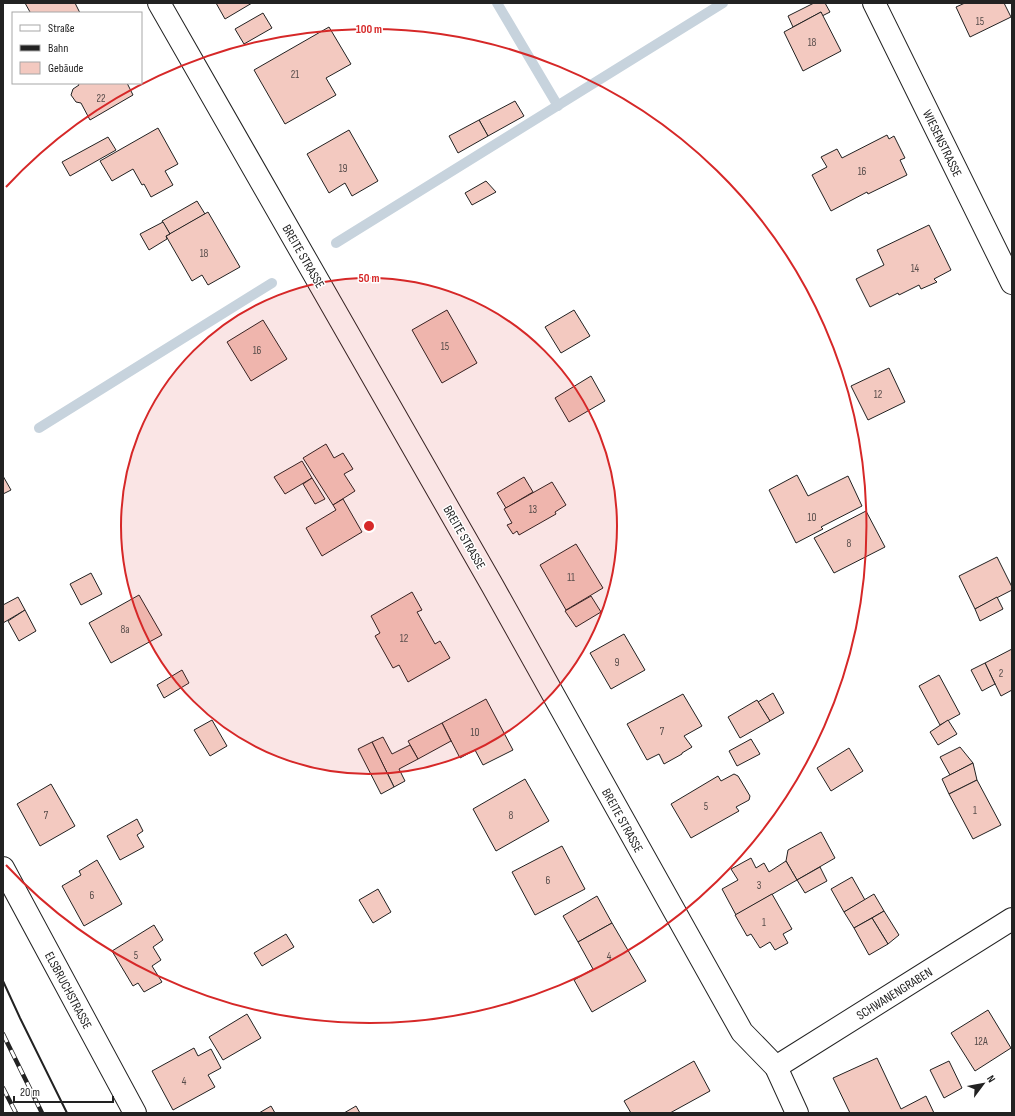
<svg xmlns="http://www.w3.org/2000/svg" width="1015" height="1116" font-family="'Sofia Sans Condensed',sans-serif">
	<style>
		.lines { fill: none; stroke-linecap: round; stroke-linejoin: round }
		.stream { stroke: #c7d3dd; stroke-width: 10 }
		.building { fill: #f3c9c0; stroke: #222 }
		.minor-casing { stroke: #222; stroke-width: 24 }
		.minor { stroke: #fff; stroke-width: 22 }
		.rail-casing { stroke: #222; stroke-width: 4.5 }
		.rail { stroke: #fff; stroke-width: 3; stroke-dasharray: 9; stroke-linecap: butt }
		.wall { stroke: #222; stroke-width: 2 }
		.ring { fill: none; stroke: #d62828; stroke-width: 2 }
		.labels { text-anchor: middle; stroke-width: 3; stroke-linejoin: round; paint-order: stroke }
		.number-label { font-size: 11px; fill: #564c4a }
		.street-label { font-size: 13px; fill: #222; stroke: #fff }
		.centre { fill: #d62828; stroke: #fff; stroke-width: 2 }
		.ring-label { font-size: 12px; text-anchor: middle; font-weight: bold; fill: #d62828; stroke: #fff; stroke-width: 3; stroke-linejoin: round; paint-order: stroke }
	</style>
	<rect width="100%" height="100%" fill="#fff"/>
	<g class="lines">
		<g class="stream">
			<path d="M497 3 558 106"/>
			<path d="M336 243 723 3"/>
			<path d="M39 428 272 283"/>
		</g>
	</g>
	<g class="building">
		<path d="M25 3H75L80 13H29L30 12Z"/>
		<path d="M216 3H252L225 19Z"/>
		<path d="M814 3H825L830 12 822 16 821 12 793 27 788 16Z"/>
		<path d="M965 3H1004L1011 17 970 37 956 7Z"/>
		<path d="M821 12 841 51 803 71 784 32Z"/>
		<path d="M263 13 272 28 244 44 235 29Z"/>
		<path d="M329 27 351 64 326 78 336 95 285 124 254 70Z"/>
		<path d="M78 83H127L133 95 90 120 81 103 76 102 71 95 73 89 79 85Z"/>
		<path d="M515 101 524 116 488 136 479 120Z"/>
		<path d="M479 120 488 136 458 153 449 136Z"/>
		<path d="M158 128 178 164 165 171 173 185 151 197 144 184 142 185 133 169 112 181 100 161Z"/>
		<path d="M349 130 378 181 352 196 345 183 329 193 307 154Z"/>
		<path d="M887 135 889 139 894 136 905 158 900 160 907 175 868 194 867 192 831 211 812 175 827 167 821 157 837 149 842 158Z"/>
		<path d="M108 137 116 150 70 176 62 162Z"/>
		<path d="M486 181 496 192 472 205 465 193Z"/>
		<path d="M197 201 205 214 170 234 162 221Z"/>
		<path d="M208 212 240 267 208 285 202 275 192 281 166 236Z"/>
		<path d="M163 222 170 234 166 236 167 239 149 250 140 234Z"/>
		<path d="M929 225 951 270 934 279 937 282 921 289 919 285 899 295 898 293 870 307 856 279 884 265 877 250Z"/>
		<path d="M447 310 477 363 442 383 412 330Z"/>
		<path d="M574 310 590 336 561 353 545 327Z"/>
		<path d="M263 320 287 359 251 381 227 342Z"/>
		<path d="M889 368 905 402 868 420 851 386Z"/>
		<path d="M591 376 605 401 569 422 555 398Z"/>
		<path d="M326 444 334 458 343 453 353 469 344 474 355 491 333 505 303 458Z"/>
		<path d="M302 461 312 478 285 494 274 477Z"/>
		<path d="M797 475 808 496 848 476 862 506 821 527 823 529 796 543 769 490Z"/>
		<path d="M3 476 11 490 3 494Z"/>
		<path d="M524 477 533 492 506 508 497 493Z"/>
		<path d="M312 478 325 499 315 504 303 484Z"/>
		<path d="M552 482 566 505 555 512 556 514 519 535 517 531 513 534 507 525 512 523 504 509Z"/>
		<path d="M343 499 362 532 322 556 306 528 336 510 333 505Z"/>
		<path d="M866 511 885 547 834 573 814 538Z"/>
		<path d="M576 544 603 588 566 610 540 565Z"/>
		<path d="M997 557 1012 587V590L975 609 959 576Z"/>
		<path d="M91 573 102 594 81 605 70 584Z"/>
		<path d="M412 592 422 610 417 612 435 644 440 641 450 658 408 682 399 665 393 668 375 636 380 633 371 616Z"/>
		<path d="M139 595 162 635 111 663 89 623Z"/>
		<path d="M591 596 601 612 576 627 565 611Z"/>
		<path d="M18 597 25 610 3 623V605Z"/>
		<path d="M997 597 1003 609 980 621 975 609Z"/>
		<path d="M25 610 36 631 19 641 8 621Z"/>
		<path d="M624 634 645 670 611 689 590 653Z"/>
		<path d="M1012 649V690L1001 696 985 663Z"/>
		<path d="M985 663 995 684 982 691 971 670Z"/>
		<path d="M182 670 189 683 164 698 157 685Z"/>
		<path d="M939 675 960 714 940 725 919 686Z"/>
		<path d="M773 693 784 713 770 721 758 702Z"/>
		<path d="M683 694 702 726 684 736 692 747 682 753V754L664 764 659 754 647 760 627 724Z"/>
		<path d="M486 699 513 750 483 765 475 750 460 758 442 723Z"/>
		<path d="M757 700 770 721 740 738 728 717Z"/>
		<path d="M212 720 227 746 210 756 194 730Z"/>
		<path d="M948 720 957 734 938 745 930 732Z"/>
		<path d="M442 723 451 741 418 759 408 741Z"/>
		<path d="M383 737 392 754 410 745 418 759 399 769 405 781 394 787 372 742Z"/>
		<path d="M751 739 760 754 737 766 729 751Z"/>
		<path d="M372 742 394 787 381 794 358 749Z"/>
		<path d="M960 747 973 763 950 775 940 757Z"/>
		<path d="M849 748 863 771 831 791 817 768Z"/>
		<path d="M973 763 977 780 949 794 942 779Z"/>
		<path d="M734 774 738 776 750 796 749 800 736 807 739 811 691 838 671 804 718 776 721 781Z"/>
		<path d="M525 779 549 821 496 851 473 809Z"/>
		<path d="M977 780 1001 825 973 839 949 794Z"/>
		<path d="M51 784 75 826 40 846 17 804Z"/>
		<path d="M137 819 143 831 137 835 144 847 120 860 107 836Z"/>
		<path d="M821 832 835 858 797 880 786 861 788 850Z"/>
		<path d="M562 846 585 889 535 915 512 872Z"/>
		<path d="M751 858 756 868 764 863 769 872 786 861 797 880 736 915 722 889 738 880 731 869Z"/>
		<path d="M97 860 122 904 84 926 62 886 81 875 79 871Z"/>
		<path d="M820 867 827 881 805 893 797 880Z"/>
		<path d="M852 877 865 900 844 912 831 889Z"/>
		<path d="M378 889 391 912 373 923 359 900Z"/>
		<path d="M772 894 792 929 783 934 788 943 775 950 770 942 760 948 751 934 747 936 735 915Z"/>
		<path d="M874 894 884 911 854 928 844 912Z"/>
		<path d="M597 896 612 923 578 942 563 916Z"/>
		<path d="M884 911 899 935 888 944 872 918Z"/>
		<path d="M872 918 888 944 869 955 854 928Z"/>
		<path d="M612 923 646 981 592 1012 574 980 593 969 578 942Z"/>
		<path d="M154 925 163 940 153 947 161 960 152 966 162 982 144 992 138 983 133 986 112 951Z"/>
		<path d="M286 934 294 947 262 966 254 953Z"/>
		<path d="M988 1010 1011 1048 975 1071 951 1033Z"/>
		<path d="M247 1014 261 1038 223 1060 209 1037Z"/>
		<path d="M194 1048 198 1056 211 1049 221 1068 208 1075 215 1087 173 1110 152 1071Z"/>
		<path d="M877 1058 901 1109 926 1096 934 1113H850L833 1078Z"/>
		<path d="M694 1061 710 1091 670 1113H631L624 1101Z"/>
		<path d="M949 1061 962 1088 944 1098 930 1070Z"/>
		<path d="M271 1106 275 1113H259Z"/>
		<path d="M356 1106 360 1113H344Z"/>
	</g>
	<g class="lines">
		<g class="minor-casing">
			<g id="minor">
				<path d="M159 3 492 585 742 1032 776 1067 797 1113"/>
				<path d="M874 3 1012 283"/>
				<path d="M3 868 135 1113"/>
				<path d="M776 1067 1012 919"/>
			</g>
		</g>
		<use href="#minor" class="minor"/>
		<g class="rail-casing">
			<g id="rail">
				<path d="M3 1034 42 1113"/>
				<path d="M3 1088 16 1113"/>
			</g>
		</g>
		<use href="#rail" class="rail"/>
		<path class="wall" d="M3 981 20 1018 67 1113"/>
	</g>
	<circle cx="369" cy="526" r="248" fill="#d62828" fill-opacity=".12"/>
	<g class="ring">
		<circle cx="369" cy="526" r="248"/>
		<path d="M6 187A497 497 0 1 1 6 865"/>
	</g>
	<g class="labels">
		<g class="number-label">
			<text x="980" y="25">15</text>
			<text x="812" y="46">18</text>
			<text x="295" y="78">21</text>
			<text x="101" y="102">22</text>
			<text x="343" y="172">19</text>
			<text x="862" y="175">16</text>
			<text x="204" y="257">18</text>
			<text x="915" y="272">14</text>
			<text x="445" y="350">15</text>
			<text x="257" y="354">16</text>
			<text x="878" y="398">12</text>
			<text x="533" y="513">13</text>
			<text x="812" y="521">10</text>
			<text x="849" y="547">8</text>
			<text x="571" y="581">11</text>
			<text x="125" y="633">8a</text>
			<text x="404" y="642">12</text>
			<text x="617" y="666">9</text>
			<text x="1001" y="677">2</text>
			<text x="662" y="735">7</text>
			<text x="475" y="736">10</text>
			<text x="706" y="810">5</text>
			<text x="975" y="814">1</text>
			<text x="46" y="819">7</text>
			<text x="511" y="819">8</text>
			<text x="548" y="884">6</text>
			<text x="759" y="889">3</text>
			<text x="92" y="899">6</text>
			<text x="764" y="926">1</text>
			<text x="136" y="959">5</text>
			<text x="609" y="960">4</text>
			<text x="981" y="1045">12A</text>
			<text x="184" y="1085">4</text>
		</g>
		<g class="street-label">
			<text transform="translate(943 143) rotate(64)" y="5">WIESENSTRASSE</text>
			<text transform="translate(304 256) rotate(60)" y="5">BREITE STRASSE</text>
			<text transform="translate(465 537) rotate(60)" y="5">BREITE STRASSE</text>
			<text transform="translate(623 820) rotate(61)" y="5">BREITE STRASSE</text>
			<text transform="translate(69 990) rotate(62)" y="5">ELSBRUCHSTRASSE</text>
			<text transform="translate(894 993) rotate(-32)" y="5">SCHWANENGRABEN</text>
		</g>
	</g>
	<circle cx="369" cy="526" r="6" class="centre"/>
	<g class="ring-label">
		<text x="369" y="33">100 m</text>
		<text x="369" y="282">50 m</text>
	</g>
	<rect width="1015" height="1116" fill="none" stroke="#222222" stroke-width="8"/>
	<rect x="12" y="12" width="130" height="72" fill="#ffffff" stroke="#a7a7a7"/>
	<rect x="20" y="25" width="20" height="6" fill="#ffffff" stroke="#a7a7a7"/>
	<text x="48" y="32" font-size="12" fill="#222222">Straße</text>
	<rect x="20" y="45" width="20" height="6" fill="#222222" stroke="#a7a7a7"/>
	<text x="48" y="52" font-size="12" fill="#222222">Bahn</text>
	<rect x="20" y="62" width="20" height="12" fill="#f3c9c0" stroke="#a7a7a7"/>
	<text x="48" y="72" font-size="12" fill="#222222">Gebäude</text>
	<g transform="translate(983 1084) rotate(58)" stroke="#ffffff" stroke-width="3" paint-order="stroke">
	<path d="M0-3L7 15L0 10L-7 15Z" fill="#222222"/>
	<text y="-6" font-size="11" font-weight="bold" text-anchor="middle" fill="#222222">N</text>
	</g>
	<path d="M14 1096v6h99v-6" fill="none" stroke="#222222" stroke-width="2"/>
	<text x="20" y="1096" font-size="12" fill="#222222" stroke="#ffffff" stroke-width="3" paint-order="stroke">20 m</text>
</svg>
